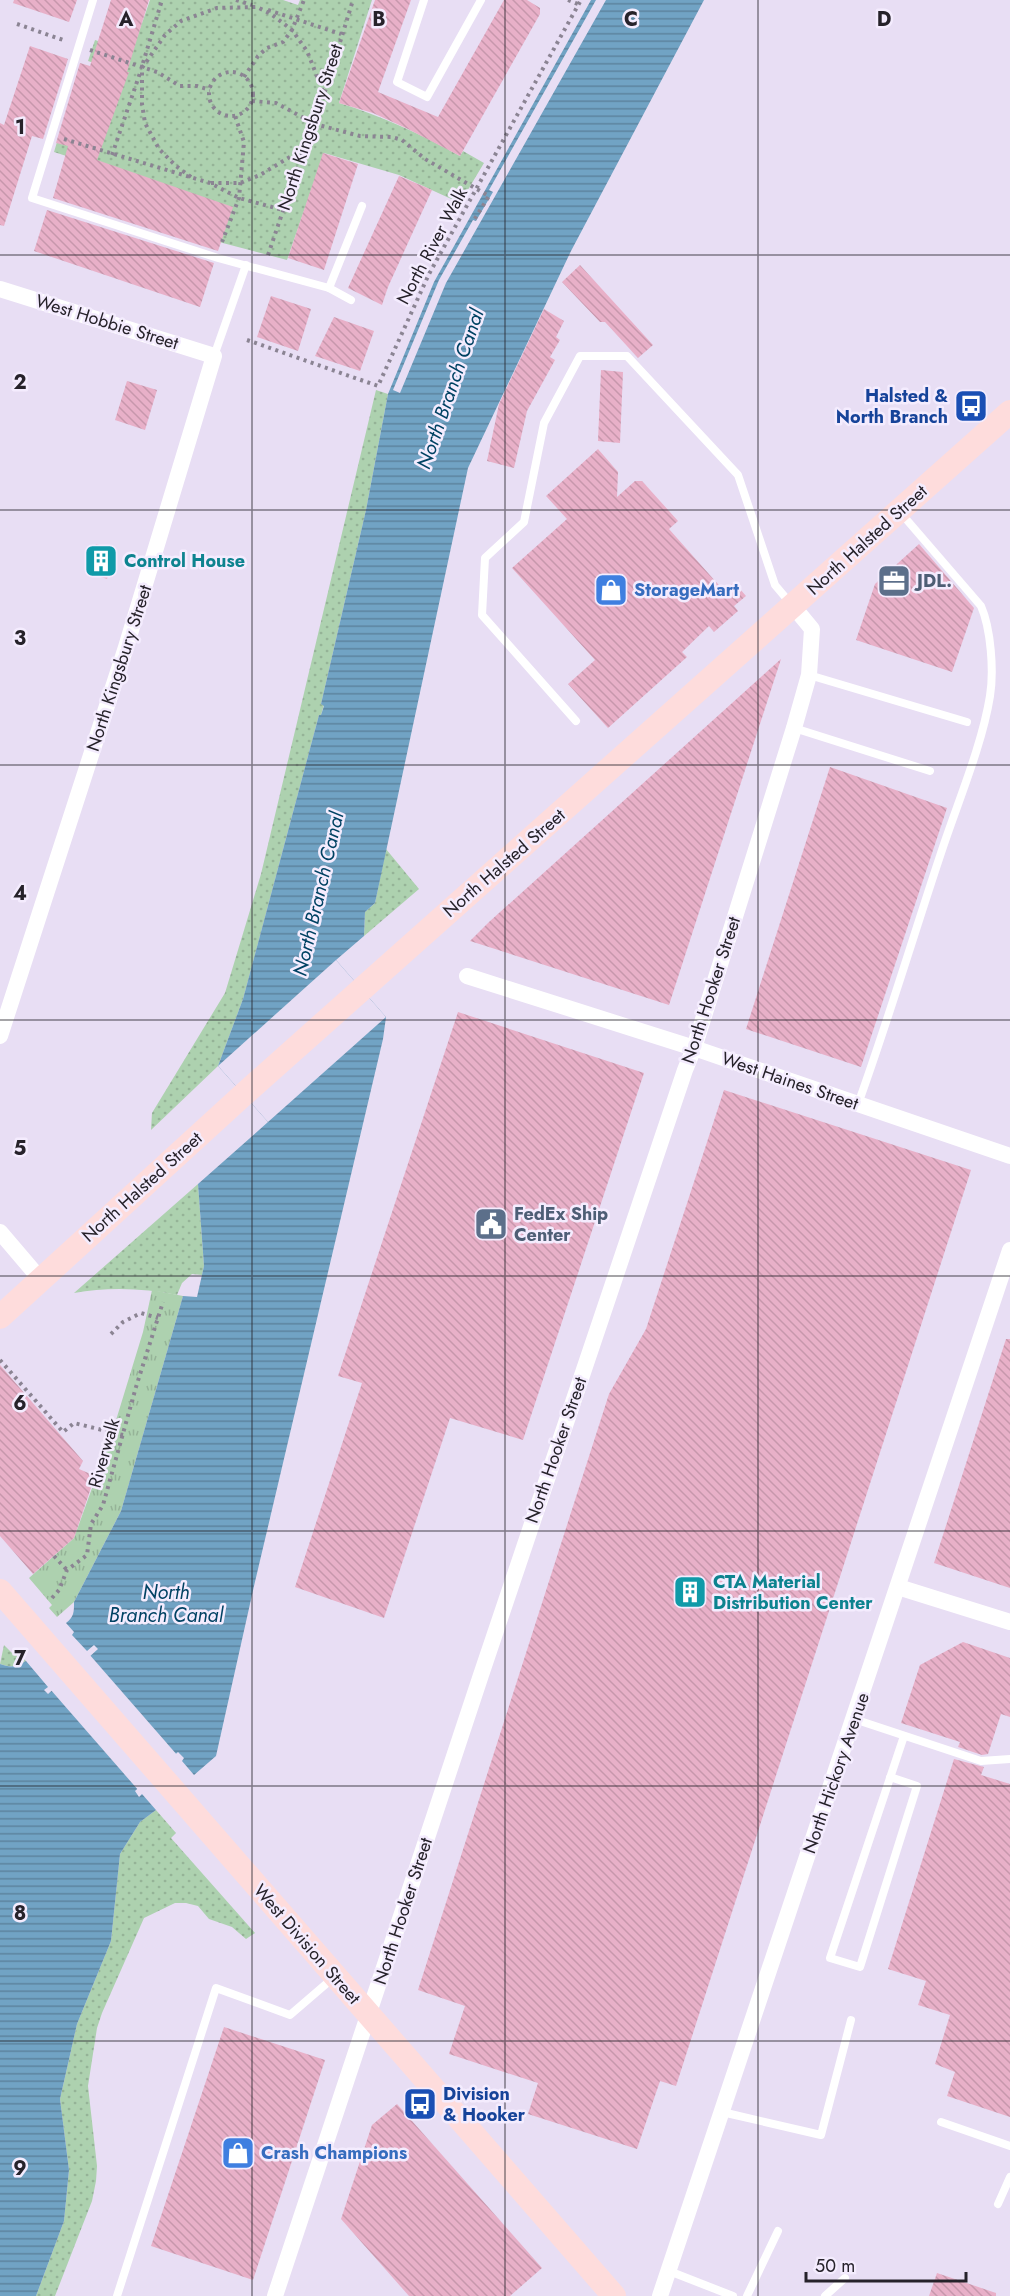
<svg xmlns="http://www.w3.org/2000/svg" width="1010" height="2296" font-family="Jost,sans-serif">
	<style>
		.grass { fill: url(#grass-dots) }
		.park { fill: url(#park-tufts) }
		.water { fill: url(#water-rules) }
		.pier { fill: #e8def4 }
		.building { fill: url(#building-back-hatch) }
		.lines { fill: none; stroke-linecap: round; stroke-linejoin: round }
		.path { stroke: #8b8493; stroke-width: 4; stroke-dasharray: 3 4.5; stroke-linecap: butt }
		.service { stroke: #fff; stroke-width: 8 }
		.minor { stroke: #fff; stroke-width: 16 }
		.secondary { stroke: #fedcdc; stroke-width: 24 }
		.grid { fill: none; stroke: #26222a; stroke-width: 1.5; stroke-opacity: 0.55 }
		.labels { text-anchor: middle; stroke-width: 5; stroke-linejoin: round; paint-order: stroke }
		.street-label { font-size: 18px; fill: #26222a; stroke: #f4ecfe }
		.transit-label { font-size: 18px; font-weight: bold; fill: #164399; stroke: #f4ecfe; text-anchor: end }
		.culture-label { font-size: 18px; font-weight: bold; fill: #0d838f; stroke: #f4ecfe; text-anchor: start }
		.service-label { font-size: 18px; font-weight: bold; fill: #4e5e75; stroke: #f4ecfe; text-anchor: start }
		.shop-label { font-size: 18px; font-weight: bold; fill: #366cbe; stroke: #f4ecfe; text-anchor: start }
		.water-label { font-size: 20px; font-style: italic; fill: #004263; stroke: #f4ecfe }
		.grid-label { font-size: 20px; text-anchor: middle; font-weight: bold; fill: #26222a; stroke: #f4ecfe; stroke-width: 5; stroke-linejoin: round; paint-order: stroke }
	</style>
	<defs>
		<pattern id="grass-dots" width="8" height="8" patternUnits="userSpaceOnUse" patternTransform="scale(1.5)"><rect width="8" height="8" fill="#add1af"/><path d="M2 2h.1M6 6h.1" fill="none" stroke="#95b397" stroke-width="1.8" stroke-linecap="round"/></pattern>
		<pattern id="park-tufts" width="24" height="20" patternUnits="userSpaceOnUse" patternTransform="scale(1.5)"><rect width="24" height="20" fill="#add1af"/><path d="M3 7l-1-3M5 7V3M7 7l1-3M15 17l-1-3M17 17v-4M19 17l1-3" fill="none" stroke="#95b397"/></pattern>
		<pattern id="water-rules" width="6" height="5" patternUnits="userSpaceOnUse" patternTransform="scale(1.5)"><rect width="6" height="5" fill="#71a3c4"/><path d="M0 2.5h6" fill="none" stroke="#5d849f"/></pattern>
		<pattern id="building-back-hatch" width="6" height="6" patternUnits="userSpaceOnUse" patternTransform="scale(1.5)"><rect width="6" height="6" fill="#e8b0c8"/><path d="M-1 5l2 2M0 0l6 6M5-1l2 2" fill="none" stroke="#c797ac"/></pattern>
	</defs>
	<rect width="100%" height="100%" fill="#e8def4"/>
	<g class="grass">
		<path d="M150 0H283L298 5 300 0H372L339 103C382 116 421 134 460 156L463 151 484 163 460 203 399 175 324 153 287 260 219 242 229 209 54 152 60 132 127 74 88 61 95 40 132 52Z"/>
		<path d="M376 390 388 394 366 510 321 704 324 705 321 715H319L243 999 218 1066 151 1130 152 1113 225 993 261 874Z"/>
		<path d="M386 849 419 889 364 936 365 912 375 903Z"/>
		<path d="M198 1184 204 1266 202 1275 192 1274 182 1283 177 1295C144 1288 107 1287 74 1293Z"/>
		<path d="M4 1645 12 1653 16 1650 26 1661C16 1667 11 1668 0 1664Z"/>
		<path d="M156 1810 176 1833 171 1838 255 1933 246 1939 232 1927 209 1919 198 1906 186 1903H175L144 1918 102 2013 97 2028 88 2086 97 2166 96 2181 92 2201 55 2296H36L64 2221 69 2170 60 2099 77 2024 111 1941 120 1854 140 1822Z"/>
	</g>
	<path class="park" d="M152 1290 183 1296 121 1511 74 1602 57 1617 49 1608 52 1605 29 1578 74 1538 113 1430 143 1332Z"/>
	<path class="water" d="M591 0H704L571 251 468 468 375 903 365 912 364 936 336 960 386 1017 383 1039 254 1586 216 1756 194 1775 182 1761 184 1758 178 1752 135 1791 139 1797 142 1794 156 1810 140 1822 120 1854 111 1941 77 2024 60 2099 69 2170 64 2221 36 2296H0V1664C11 1668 16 1667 26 1661L48 1687 44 1690 48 1694 98 1649 94 1645 87 1651 72 1635 74 1632 66 1623C74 1617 74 1612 74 1602L121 1511 183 1296 197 1297 204 1266 198 1184 268 1122 218 1066 243 999 319 715H321L324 706 321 704 366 510 388 394 434 282Z"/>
	<g class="pier">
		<path d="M596 0H606L446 283 400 393 393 390 439 280 473 220 476 221 493 192 489 190Z"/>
		<path d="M336 960 386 1017 268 1122 218 1066Z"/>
		<path d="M89 1654 178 1756 139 1791 50 1689Z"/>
	</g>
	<g class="building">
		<path d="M14 0H77L69 22 13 3Z"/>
		<path d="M111 0H149L127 72H129L97 160 233 207 218 251 53 198 68 146 56 143 80 63 90 66Z"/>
		<path d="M375 0H411L378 92 438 117 504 0H527L540 8V14L460 156 408 129 373 113 339 103Z"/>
		<path d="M30 46 68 59 43 139 32 136 4 226 0 225V123L4 125Z"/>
		<path d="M323 153 358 164 324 270 288 258Z"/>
		<path d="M399 176 432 190 388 287 382 305 348 288Z"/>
		<path d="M47 210 214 263 200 307 34 251Z"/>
		<path d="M580 265 653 345 638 358 605 322H600L562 282Z"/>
		<path d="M271 296 311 309 298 351 257 337Z"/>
		<path d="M544 309 564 321 556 337 560 340 550 357 555 360 527 411 514 468 487 461 499 404Z"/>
		<path d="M334 317 374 331 360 371 315 356Z"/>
		<path d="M601 370 623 372 620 443 598 441Z"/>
		<path d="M127 381 157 390 145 430 115 420Z"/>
		<path d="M598 449 618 472 617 497 635 481H642L678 521 669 529 724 591 734 582 746 596 734 606 738 611 714 632 709 626 682 652 687 657 608 728 568 684 595 660 512 568 567 519 546 496Z"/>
		<path d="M96 544 117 550 107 579 86 572Z"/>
		<path d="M919 544 974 608 952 672 856 640 875 584Z"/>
		<path d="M781 659 669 1005 470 941 489 922Z"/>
		<path d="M830 767 947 808 861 1067 746 1029Z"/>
		<path d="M458 1012 644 1073 523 1440 450 1418 384 1618 295 1587 362 1383 338 1376Z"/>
		<path d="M724 1090 971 1170 676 2086 660 2081 637 2149 528 2114 538 2083 449 2054 465 2006 418 1990 609 1394 646 1329Z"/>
		<path d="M1006 1339H1010V1588L934 1563Z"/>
		<path d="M0 1365 83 1461 79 1469 95 1476 74 1538 33 1574 0 1536Z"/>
		<path d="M963 1642 1010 1658V1717L1001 1714 988 1754 982 1755 958 1747 960 1742 901 1723 920 1665Z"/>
		<path d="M954 1759 984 1767 981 1775 1010 1784V2117L947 2096 955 2072 935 2064 950 2015 918 2005 926 1981 888 1969Z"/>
		<path d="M224 2027 325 2060 253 2280 151 2246Z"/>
		<path d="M397 2104 542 2268 510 2296H409L341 2219 372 2125Z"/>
		<path d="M937 2273 996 2293V2296H929Z"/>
	</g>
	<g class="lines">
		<g class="path">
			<path d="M236 0 252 5"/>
			<path d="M568 0 578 4"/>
			<path d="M268 10 341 34"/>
			<path d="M17 24 66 41"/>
			<path d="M90 50 157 72 180 86H197L210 90"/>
			<path d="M143 63 162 0"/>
			<circle cx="231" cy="94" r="22"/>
			<path d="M244 77 258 56 267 48 283 42 292 30 304 0"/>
			<path d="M252 101 276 103 315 124 360 136 392 137 402 140 425 159 489 196 474 220"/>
			<path d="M64 139 210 183 239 198 283 210"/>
			<path d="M112 155 140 73"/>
			<path d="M191 177 176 166 159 149 145 123 142 104V68L165 35 181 21 217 8 257 7 271 14 292 30 307 51 324 94"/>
			<path d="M211 183H240L260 175 303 149"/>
			<path d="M222 242 239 198 244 142 235 116"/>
			<path d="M268 255 304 149 315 124 353 0"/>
			<path d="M247 340 378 386 429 274 581 0"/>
			<path d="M111 1334 123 1322 141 1313 158 1318"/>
			<path d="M0 1360 63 1432 74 1423 123 1435"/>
			<path d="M54 1556 67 1570"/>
			<path d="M52 1598 59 1590 67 1570 87 1555 91 1524 103 1505 136 1387 163 1302"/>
		</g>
		<g class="service">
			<path d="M93 0 32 198 218 258 329 288 351 300"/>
			<path d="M424 0 397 82 427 97 481 0"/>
			<path d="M329 288 362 206"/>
			<path d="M214 356 246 265"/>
			<path d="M809 675 967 722"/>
			<path d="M576 721 482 615 485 558 524 522 544 423 580 356H627L738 475 775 585 791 604"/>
			<path d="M794 728 930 771"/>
			<path d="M858 1104C888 1021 913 937 941 853 957 804 982 746 990 696 994 671 991 629 981 606L900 512"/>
			<path d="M854 1719 981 1761 1010 1759"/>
			<path d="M890 1777 917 1786 860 1967 830 1958 904 1736"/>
			<path d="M722 2112 821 2135 851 2020"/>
			<path d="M941 2122 1010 2146"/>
			<path d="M998 2204 1010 2177"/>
			<path d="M669 2271 733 2296"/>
			<path d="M117 2296 216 1988 290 2015 333 1978"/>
			<path d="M747 2296 778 2231"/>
			<path d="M825 2296 845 2278"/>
		</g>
		<g class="minor">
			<path d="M0 289 214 356 126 647 0 1036"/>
			<path d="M467 976 694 1048 1010 1156"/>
			<path d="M0 1232 41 1280"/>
			<path d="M898 1587 1010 1622"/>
			<path d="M275 2296 481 1675 685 1070 694 1048 794 728 809 675 812 629 793 606"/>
			<path d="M660 2296 1010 1250"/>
		</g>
		<g class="secondary">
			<path d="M0 1317 243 1095 1010 412"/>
			<path d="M0 1591 614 2296"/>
		</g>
	</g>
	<path class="grid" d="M252 0V2296M505 0V2296M758 0V2296M0 255H1010M0 510H1010M0 765H1010M0 1020H1010M0 1276H1010M0 1531H1010M0 1786H1010M0 2041H1010"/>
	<defs>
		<g id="bus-square" transform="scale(1.725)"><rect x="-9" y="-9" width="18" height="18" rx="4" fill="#1a4fb4" stroke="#f4ecfe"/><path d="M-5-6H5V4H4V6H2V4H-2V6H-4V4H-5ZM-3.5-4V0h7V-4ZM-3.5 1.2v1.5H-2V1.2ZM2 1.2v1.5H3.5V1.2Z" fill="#fff"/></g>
		<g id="building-square" transform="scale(1.725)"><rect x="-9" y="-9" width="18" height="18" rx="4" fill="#0f9aa8" stroke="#f4ecfe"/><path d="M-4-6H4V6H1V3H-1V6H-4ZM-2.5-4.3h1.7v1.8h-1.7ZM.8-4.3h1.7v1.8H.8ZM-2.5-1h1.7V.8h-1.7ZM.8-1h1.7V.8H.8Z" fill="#fff"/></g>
		<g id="office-square" transform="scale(1.725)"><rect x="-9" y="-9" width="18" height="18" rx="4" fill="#5c6f8a" stroke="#f4ecfe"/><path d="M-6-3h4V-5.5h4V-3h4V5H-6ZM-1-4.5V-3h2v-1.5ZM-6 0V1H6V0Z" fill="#fff"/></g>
		<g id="shop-square" transform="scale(1.725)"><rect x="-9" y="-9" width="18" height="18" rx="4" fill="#3f7fe0" stroke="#f4ecfe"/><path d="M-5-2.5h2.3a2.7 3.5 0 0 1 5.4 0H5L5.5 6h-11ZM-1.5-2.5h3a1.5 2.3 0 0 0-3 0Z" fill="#fff"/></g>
		<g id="civic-square" transform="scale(1.725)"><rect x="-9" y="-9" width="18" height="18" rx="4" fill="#5c6f8a" stroke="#f4ecfe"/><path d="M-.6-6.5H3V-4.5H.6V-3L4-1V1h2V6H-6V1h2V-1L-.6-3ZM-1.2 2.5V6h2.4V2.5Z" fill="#fff"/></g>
	</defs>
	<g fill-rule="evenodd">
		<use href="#bus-square" x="971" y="406"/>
		<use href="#building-square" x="101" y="561"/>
		<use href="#office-square" x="894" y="581"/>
		<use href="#shop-square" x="611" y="590"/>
		<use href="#civic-square" x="491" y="1224"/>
		<use href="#building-square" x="690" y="1592"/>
		<use href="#bus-square" x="420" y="2104"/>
		<use href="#shop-square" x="238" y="2153"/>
	</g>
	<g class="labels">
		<g class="street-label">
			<text transform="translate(310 127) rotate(-72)" y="6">North Kingsbury Street</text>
			<text transform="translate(432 246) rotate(-62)" y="6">North River Walk</text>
			<text transform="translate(107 322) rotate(17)" y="6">West Hobbie Street</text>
			<text transform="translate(867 540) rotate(-42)" y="6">North Halsted Street</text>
			<text transform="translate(119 668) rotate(-72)" y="6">North Kingsbury Street</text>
			<text transform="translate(504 863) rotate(-41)" y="6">North Halsted Street</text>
			<text transform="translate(711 990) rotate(-72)" y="6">North Hooker Street</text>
			<text transform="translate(790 1081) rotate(19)" y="6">West Haines Street</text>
			<text transform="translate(142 1187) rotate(-42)" y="6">North Halsted Street</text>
			<text transform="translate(556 1450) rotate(-71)" y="6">North Hooker Street</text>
			<text transform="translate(104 1453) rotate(-74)" y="6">Riverwalk</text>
			<text transform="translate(836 1773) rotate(-71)" y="6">North Hickory Avenue</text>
			<text transform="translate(403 1911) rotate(-72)" y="6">North Hooker Street</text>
			<text transform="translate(307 1944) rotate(49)" y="6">West Division Street</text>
		</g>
		<g class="transit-label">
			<text x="948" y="402">Halsted &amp;<tspan x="948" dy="21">North Branch</tspan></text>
			<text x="443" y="2100" text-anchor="start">Division<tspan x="443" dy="21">&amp; Hooker</tspan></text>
		</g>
		<g class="culture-label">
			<text x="124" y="567">Control House</text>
			<text x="713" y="1588">CTA Material<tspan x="713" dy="21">Distribution Center</tspan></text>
		</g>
		<g class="service-label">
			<text x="917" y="587">JDL.</text>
			<text x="514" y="1220">FedEx Ship<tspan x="514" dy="21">Center</tspan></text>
		</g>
		<g class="shop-label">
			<text x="634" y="596">StorageMart</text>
			<text x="261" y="2159">Crash Champions</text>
		</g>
		<g class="water-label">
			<text transform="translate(450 389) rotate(-71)" y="7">North Branch Canal</text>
			<text transform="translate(318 894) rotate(-77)" y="7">North Branch Canal</text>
			<text x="166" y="1599">North<tspan x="166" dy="23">Branch Canal</tspan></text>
		</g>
	</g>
	<g class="grid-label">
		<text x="126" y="26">A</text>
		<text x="379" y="26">B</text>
		<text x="631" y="26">C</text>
		<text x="884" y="26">D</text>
		<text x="20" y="134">1</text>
		<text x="20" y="389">2</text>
		<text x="20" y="645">3</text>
		<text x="20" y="900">4</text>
		<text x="20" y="1155">5</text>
		<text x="20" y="1410">6</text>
		<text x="20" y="1665">7</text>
		<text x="20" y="1920">8</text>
		<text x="20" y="2175">9</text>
	</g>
	<path d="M806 2272v9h160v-9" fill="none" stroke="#26222a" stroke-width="3"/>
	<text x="815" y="2272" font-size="18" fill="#26222a" stroke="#f4ecfe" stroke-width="4.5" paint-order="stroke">50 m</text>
</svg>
